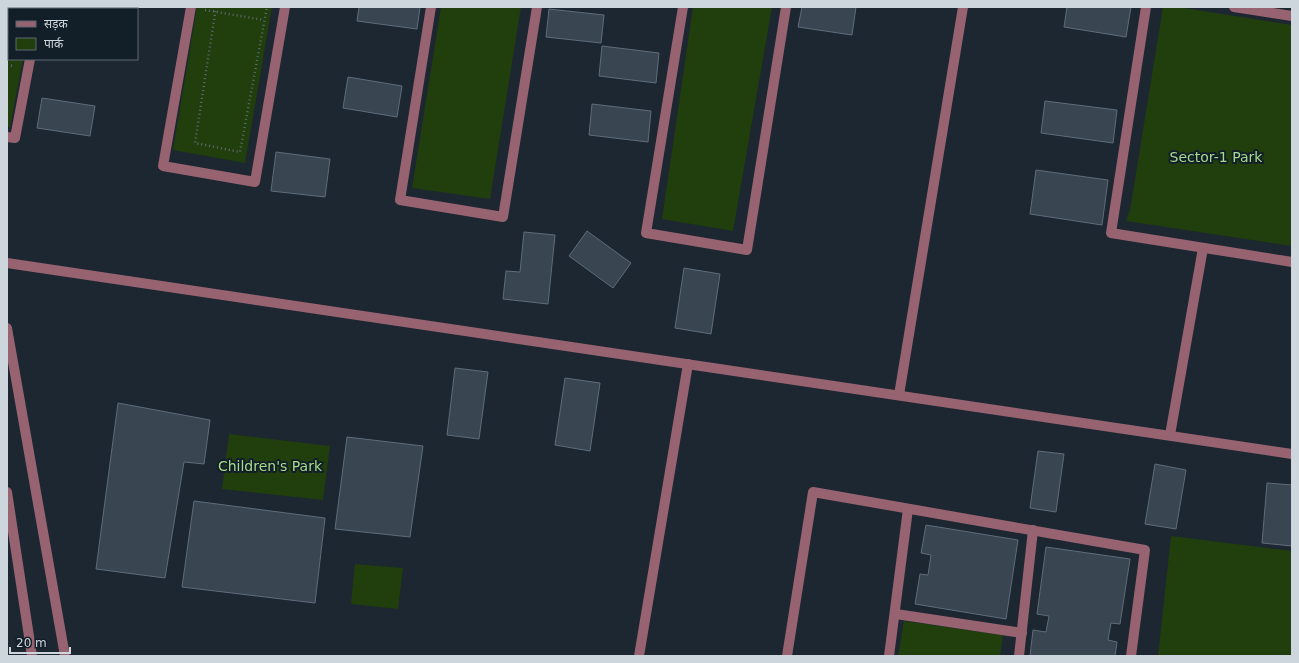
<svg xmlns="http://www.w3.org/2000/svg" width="1299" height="663" font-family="'DejaVu Sans','Noto Sans Devanagari',sans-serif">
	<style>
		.green { fill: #213e0d }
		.building { fill: #394652; stroke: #5f6c79 }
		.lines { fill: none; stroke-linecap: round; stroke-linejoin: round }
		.path { stroke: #606973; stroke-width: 2.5; stroke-dasharray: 1 3; stroke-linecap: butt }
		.minor { stroke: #976370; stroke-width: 10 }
		.labels { text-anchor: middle; stroke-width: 4; stroke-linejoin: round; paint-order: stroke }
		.park-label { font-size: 14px; fill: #a6db89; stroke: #121e28 }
	</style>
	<rect width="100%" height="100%" fill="#1c2732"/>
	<g class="green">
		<path d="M7 7H32V9H9V59H23L10 127H7Z"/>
		<path d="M197 7H272L245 163 173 150Z"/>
		<path d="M441 7H521L490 199 412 188Z"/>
		<path d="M693 7H772L733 231 662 219Z"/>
		<path d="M1163 7H1178L1292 25V246L1126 221 1130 210Z"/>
		<path d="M229 434 330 446 323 500 222 489Z"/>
		<path d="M1171 536 1292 551V656H1158Z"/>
		<path d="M355 564 403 568 398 609 351 604Z"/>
		<path d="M904 621 1003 635 1000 656H898Z"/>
	</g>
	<g class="building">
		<path d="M359 7H420L417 29 357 21Z"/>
		<path d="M802 7H856L852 35 798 27Z"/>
		<path d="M1067 7H1131L1126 37 1064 27Z"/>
		<path d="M549 9 604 15 601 43 546 37Z"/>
		<path d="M602 46 659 53 656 83 599 76Z"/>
		<path d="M348 77 402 86 397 117 343 108Z"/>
		<path d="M42 98 95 106 90 136 37 128Z"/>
		<path d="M1045 101 1117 110 1113 143 1041 133Z"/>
		<path d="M592 104 651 111 648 142 589 135Z"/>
		<path d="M276 152 330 159 325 197 271 191Z"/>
		<path d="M1036 170 1108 180 1102 225 1030 214Z"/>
		<path d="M587 231 631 263 613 288 569 256Z"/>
		<path d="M524 232 555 235 548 304 503 299 506 271 520 272Z"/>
		<path d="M684 268 720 274 711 334 675 328Z"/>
		<path d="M455 368 488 372 479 439 447 435Z"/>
		<path d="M565 378 600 383 590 451 555 445Z"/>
		<path d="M118 403 210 420 204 464 184 462 165 578 96 569Z"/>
		<path d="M347 437 423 446 410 537 335 529Z"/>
		<path d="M1038 451 1064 454 1056 512 1030 508Z"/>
		<path d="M1155 464 1186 470 1176 529 1145 524Z"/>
		<path d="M1267 483 1292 485V546L1262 543Z"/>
		<path d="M194 501 325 518 315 603 182 587Z"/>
		<path d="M926 525 1018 540 1006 619 915 604 920 574 928 575 931 555 921 553Z"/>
		<path d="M1046 547 1130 559 1120 624 1111 623 1108 640 1117 642 1115 656H1030L1033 630 1046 632 1049 616 1037 614Z"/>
	</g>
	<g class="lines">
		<g class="path">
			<path d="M216 7 195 143 240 152 267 7"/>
			<path d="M205 10 264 20"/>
			<path d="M7 65 14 66"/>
		</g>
		<g class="minor">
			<path d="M191 7 163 166 255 182 285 7"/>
			<path d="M431 7 400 200 503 217 537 7"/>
			<path d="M683 7 646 233 747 250 786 7"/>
			<path d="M1146 7 1111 233 1292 262"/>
			<path d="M1234 7 1292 16"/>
			<path d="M39 9V7"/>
			<path d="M7 137 15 138 30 59"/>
			<path d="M7 263 1292 454"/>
			<path d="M7 328 65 656"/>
			<path d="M899 395 963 7"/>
			<path d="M1170 435 1203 248"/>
			<path d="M7 492 32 656"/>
			<path d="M896 614 1022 633"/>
			<path d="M639 656 688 364"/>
			<path d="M787 656 813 492 1145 550 1131 656"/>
			<path d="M889 656 908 509"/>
			<path d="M1019 656 1033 530"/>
		</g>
	</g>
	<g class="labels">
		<g class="park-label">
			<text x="1216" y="162">Sector-1 Park</text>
			<text x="270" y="471">Children's Park</text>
		</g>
	</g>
	<rect width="1299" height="663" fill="none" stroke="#ced6dd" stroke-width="16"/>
	<rect x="8" y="8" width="130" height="52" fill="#121e28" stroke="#5d6870"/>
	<rect x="16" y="21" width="20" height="6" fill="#976370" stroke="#5d6870"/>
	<text x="44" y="28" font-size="12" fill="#ced6dd">सड़क</text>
	<rect x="16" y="38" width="20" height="12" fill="#213e0d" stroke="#5d6870"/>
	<text x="44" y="48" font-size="12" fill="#ced6dd">पार्क</text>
	<path d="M10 647v6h60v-6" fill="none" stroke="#ced6dd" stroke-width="2"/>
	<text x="16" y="647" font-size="12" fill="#ced6dd" stroke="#121e28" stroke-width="3" paint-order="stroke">20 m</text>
</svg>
